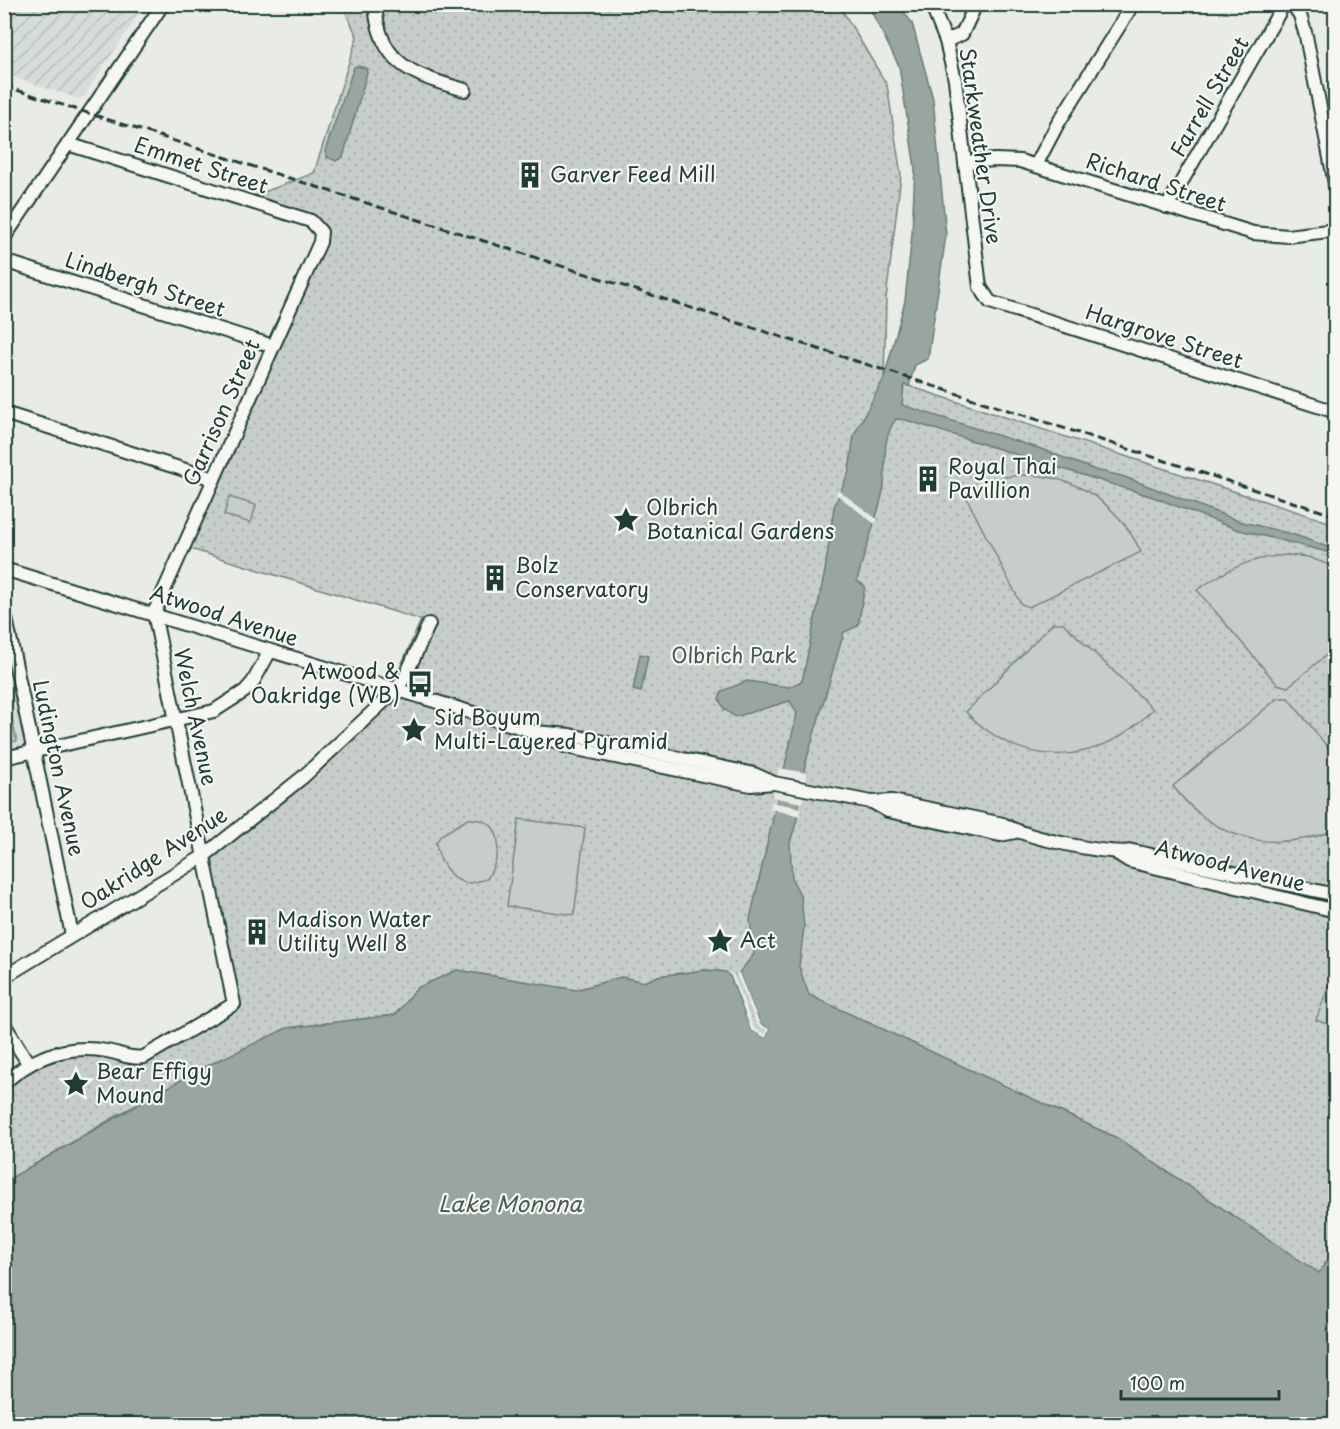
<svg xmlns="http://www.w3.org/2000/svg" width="1340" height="1429" font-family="'Playpen Sans',sans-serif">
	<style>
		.built { fill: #d8dcd8 }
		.industrial { fill: url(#industrial-furrows) }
		.green { fill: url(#green-dots); stroke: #73867e; stroke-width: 1.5 }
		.pitch { fill: #c7cec9; stroke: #73867e; stroke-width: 1.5 }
		.water { fill: #99a6a0; stroke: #687c75; stroke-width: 1.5 }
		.pier { fill: #e9ebe7 }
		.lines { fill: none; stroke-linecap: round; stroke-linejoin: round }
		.minor-casing { stroke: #1f3d34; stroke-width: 16 }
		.minor { stroke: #f6f6f2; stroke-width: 12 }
		.rail { stroke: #1f3d34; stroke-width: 3; stroke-dasharray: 9 4.5; stroke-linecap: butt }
		.labels { text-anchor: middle; stroke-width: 4.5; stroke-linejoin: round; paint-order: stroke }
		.street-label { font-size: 21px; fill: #1f3d34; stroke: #f6f6f2 }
		.poi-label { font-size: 21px; fill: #1f3d34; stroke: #f6f6f2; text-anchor: start }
		.park-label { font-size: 21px; fill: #415a52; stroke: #f6f6f2 }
		.water-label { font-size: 22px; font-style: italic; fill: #445c54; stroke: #f6f6f2 }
	</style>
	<defs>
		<pattern id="industrial-furrows" width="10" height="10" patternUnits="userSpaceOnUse" patternTransform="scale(1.5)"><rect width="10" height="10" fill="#d8dcd8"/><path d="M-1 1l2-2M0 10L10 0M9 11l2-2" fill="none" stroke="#b9beba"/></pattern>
		<pattern id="green-dots" width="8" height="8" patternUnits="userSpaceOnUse" patternTransform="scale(1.5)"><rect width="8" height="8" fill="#c7cec9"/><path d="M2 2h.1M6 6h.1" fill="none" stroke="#aab2ad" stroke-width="1.8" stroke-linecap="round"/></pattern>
	</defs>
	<rect width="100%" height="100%" fill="#e9ebe7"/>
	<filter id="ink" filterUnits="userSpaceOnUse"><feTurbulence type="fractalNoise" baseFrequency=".0167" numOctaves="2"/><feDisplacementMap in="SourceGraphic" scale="12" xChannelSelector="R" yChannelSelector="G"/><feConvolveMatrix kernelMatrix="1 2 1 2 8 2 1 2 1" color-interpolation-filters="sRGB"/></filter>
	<g filter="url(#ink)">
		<path class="built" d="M4 609 34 752 4 758Z"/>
		<path class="industrial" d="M5 4H145V5L84 96 78 99 5 74Z"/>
		<g class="green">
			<path d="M343 5H839L887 85 901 175 886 299 884 378 1335 524 1336 1263 1327 1260 1319 1274 1117 1138 809 995 769 1029 766 1038 751 1030 726 972 706 970 658 976 644 982 621 977 576 990 457 970 417 988 395 1015 287 1028 123 1112 5 1182 4 1083 57 1052 134 1058 234 1004 204 856 396 690V677L421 620 184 547 320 228 243 200 314 173 357 37Z"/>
			<path d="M4 686 17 741 5 743H4Z"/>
		</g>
		<g class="pitch">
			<path d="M1023 475C1077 475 1117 503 1141 552L1029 607 1021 604 964 493 1004 477Z"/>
			<path d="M229 497 256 505 251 523 224 515Z"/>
			<path d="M1288 555 1308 557 1335 567 1336 647 1288 687 1277 684 1197 590C1227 569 1252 557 1288 555Z"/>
			<path d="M1053 623H1063L1153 709C1096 768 1023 770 966 712Z"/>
			<path d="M1278 698H1288L1335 756V830C1273 854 1214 841 1173 786Z"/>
			<path d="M468 819C507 818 502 856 487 879 481 880 473 884 467 883 450 881 438 859 436 843L441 835Z"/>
			<path d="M519 819 585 828 574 915 507 906Z"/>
			<path d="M1332 977 1335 978V1027L1316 1020Z"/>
		</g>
		<g class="water">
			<path d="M868 5H899L912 23 933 99 946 235 928 359 915 365 909 386 904 385 902 405 1044 450 1095 470 1122 476 1239 521 1295 535 1335 550V554L1236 529 1153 497 906 420 896 419C879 442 888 466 883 491 876 522 864 551 857 581L865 586 858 626 844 632 805 765 797 819 790 843 792 879 801 897 804 927 799 967 809 995 1117 1138 1319 1273 1327 1260 1335 1263V1424H5L4 1182 200 1069 287 1028 395 1015 417 988 457 970 576 990 621 977 644 982 658 976 706 970 726 972 730 976 751 1030 766 1038 769 1029 760 1024 739 973 754 954 750 919 797 713 790 701 735 717 724 709 719 699 722 691 747 681 789 687 802 681 825 571 834 507 849 471 854 435 884 378 905 301 912 234 915 168 899 66Z"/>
			<path d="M357 66 366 68 367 73 343 157 336 161 327 157 325 151 354 67Z"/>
			<path d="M640 654 648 656 641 692 633 690Z"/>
		</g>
		<g class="pier">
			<path d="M838 490 877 519 875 524 836 494Z"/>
			<path d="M779 768 807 773 802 803 772 797Z"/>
			<path d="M771 802 801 808 800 816 770 809Z"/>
			<path d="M726 972 733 974 754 1028 765 1034 766 1030 757 1025 736 973H739L760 1024 769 1029 766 1038 751 1030 731 976Z"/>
		</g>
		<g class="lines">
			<g class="minor-casing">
				<g id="minor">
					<path d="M375 4C379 65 413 75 465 90"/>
					<path d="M931 4 946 41 955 80 980 287 990 302 1336 412"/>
					<path d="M1292 4 1300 15 1306 36 1336 189"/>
					<path d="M946 41 962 34 976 4"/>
					<path d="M68 144 311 221 321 232 320 242 154 613"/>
					<path d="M965 162 996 160 1020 161 1253 233 1288 236 1336 230"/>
					<path d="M1036 165 1057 125 1133 4"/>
					<path d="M1167 207 1284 4"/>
					<path d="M4 238 163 4"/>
					<path d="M4 261 273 346"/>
					<path d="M4 413 214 479"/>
					<path d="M4 569 535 732 567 747 751 785 773 783"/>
					<path d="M4 609 72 935"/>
					<path d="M535 732 570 735 754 774 774 783 871 802 892 801 1003 824C1025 838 1108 855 1133 851L1336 895"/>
					<path d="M4 758 214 711 245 691 253 682 270 651"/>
					<path d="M874 803 888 811 1000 835 1015 832"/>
					<path d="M1118 854 1129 861 1336 911"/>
					<path d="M4 977 204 856 303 777 396 690 405 677 429 624"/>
					<path d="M4 1024 28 1063"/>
					<path d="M4 1083C34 1056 68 1044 107 1051 119 1053 132 1060 144 1057L234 1004 154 613"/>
				</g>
			</g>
			<use href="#minor" class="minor"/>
			<path class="rail" d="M4 86 1336 516"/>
		</g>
	</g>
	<defs>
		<g id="building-bare" transform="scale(2.07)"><path d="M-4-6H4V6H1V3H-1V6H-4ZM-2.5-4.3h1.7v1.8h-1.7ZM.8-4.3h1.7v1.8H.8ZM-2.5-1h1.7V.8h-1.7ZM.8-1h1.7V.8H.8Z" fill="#1f3d34" stroke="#f6f6f2" stroke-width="2.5" paint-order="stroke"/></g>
		<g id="sight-bare" transform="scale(2.07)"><path d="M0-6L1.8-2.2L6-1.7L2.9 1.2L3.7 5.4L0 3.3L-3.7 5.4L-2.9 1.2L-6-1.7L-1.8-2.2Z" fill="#1f3d34" stroke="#f6f6f2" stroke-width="2.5" paint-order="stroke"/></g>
		<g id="bus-bare" transform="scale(2.07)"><path d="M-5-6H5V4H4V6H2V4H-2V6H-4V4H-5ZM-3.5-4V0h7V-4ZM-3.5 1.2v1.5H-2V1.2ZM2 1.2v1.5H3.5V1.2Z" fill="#1f3d34" stroke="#f6f6f2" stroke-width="2.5" paint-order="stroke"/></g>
	</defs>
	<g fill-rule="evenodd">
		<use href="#building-bare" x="530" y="175"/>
		<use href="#building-bare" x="928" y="479"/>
		<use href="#sight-bare" x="626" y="520"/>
		<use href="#building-bare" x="495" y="578"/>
		<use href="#bus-bare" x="420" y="684"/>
		<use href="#sight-bare" x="414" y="730"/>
		<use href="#building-bare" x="257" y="932"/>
		<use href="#sight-bare" x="720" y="941"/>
		<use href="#sight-bare" x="76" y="1084"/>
	</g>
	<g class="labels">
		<g class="street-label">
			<text transform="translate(1210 97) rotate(-60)" y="7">Farrell Street</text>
			<text transform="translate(980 146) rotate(82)" y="7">Starkweather Drive</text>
			<text transform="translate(201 166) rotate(18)" y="7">Emmet Street</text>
			<text transform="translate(1156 183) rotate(18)" y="7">Richard Street</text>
			<text transform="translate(145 285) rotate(18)" y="7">Lindbergh Street</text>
			<text transform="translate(1164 337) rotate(18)" y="7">Hargrove Street</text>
			<text transform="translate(222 413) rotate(-66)" y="7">Garrison Street</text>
			<text transform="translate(224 616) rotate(18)" y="7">Atwood Avenue</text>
			<text transform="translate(195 717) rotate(78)" y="7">Welch Avenue</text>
			<text transform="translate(58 768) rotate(78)" y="7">Ludington Avenue</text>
			<text transform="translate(154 859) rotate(-33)" y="7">Oakridge Avenue</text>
			<text transform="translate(1230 866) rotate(14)" y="7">Atwood Avenue</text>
		</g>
		<g class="poi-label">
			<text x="550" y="182">Garver Feed Mill</text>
			<text x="948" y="474">Royal Thai<tspan x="948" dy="24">Pavillion</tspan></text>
			<text x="646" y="515">Olbrich<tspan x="646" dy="24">Botanical Gardens</tspan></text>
			<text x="515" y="573">Bolz<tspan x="515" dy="24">Conservatory</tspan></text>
			<text x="400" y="679" text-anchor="end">Atwood &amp;<tspan x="400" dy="24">Oakridge (WB)</tspan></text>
			<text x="434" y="725">Sid Boyum<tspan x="434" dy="24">Multi-Layered Pyramid</tspan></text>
			<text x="277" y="927">Madison Water<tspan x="277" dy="24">Utility Well 8</tspan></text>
			<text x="740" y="948">Act</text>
			<text x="96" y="1079">Bear Effigy<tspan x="96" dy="24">Mound</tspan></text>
		</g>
		<g class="park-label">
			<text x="734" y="663">Olbrich Park</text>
		</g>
		<g class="water-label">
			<text x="510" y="1212">Lake Monona</text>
		</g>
	</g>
	<rect width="1340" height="1429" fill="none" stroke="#f6f6f2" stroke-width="24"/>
	<rect x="12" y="12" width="1316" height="1405" fill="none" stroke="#1f3d34" stroke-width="2" filter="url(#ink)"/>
	<path d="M1121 1390v9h158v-9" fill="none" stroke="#1f3d34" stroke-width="3"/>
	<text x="1130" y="1390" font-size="18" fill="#1f3d34" stroke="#f6f6f2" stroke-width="4.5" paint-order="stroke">100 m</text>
</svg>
